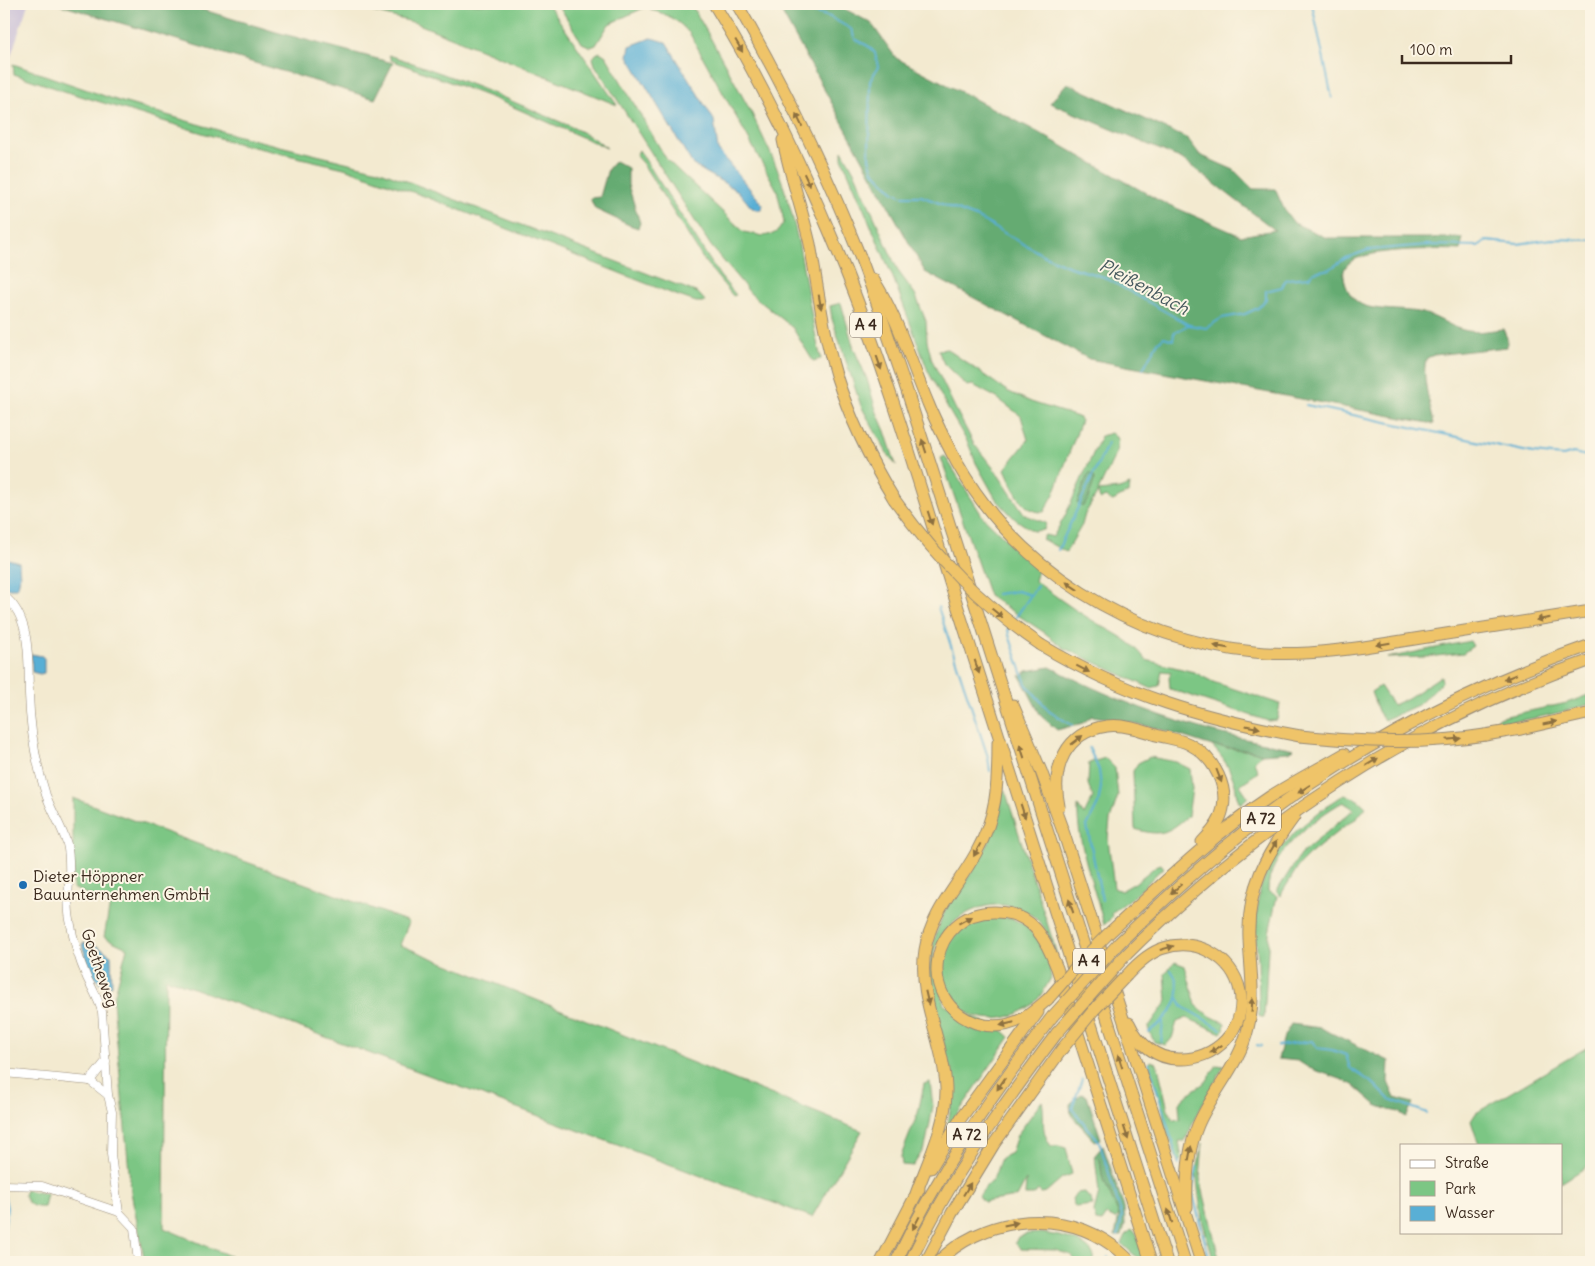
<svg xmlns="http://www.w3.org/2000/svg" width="1595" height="1266" font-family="Delius,sans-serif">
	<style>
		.industrial { fill: #c9bfd7 }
		.green { fill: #7cc684; stroke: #5c7851 }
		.forest { fill: #65ab72; stroke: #506a48 }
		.water { fill: #59afd5; stroke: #4a6c7a }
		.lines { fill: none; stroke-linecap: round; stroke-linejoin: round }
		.stream { stroke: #59afd5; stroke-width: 2 }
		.minor-casing { stroke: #978a77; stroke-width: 9 }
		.highway-casing { stroke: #978a77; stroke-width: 13 }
		.minor { stroke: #fff; stroke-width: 8 }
		.highway { stroke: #efc469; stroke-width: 11 }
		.highway-bridge-casing { stroke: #978a77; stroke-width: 13; stroke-linecap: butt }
		.highway-bridge { stroke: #efc469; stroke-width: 11 }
		.oneway { fill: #8c6f40 }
		.poi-dot { fill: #1f6fb2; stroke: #fcf5e5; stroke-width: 2 }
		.labels { text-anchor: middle; stroke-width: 4; stroke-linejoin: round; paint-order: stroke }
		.shield { fill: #fcf5e5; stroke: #75675a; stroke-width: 1 }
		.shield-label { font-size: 15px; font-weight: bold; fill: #3b2a1e }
		.poi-label { font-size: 16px; fill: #3b2a1e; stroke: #fcf5e5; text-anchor: start }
		.street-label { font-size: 16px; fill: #3b2a1e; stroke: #fcf5e5 }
		.water-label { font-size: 18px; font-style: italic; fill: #46595e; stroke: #fcf5e5 }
	</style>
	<rect width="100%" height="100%" fill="#fcf5e5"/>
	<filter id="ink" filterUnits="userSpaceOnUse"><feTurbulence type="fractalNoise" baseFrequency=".02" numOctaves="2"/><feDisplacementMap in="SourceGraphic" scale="10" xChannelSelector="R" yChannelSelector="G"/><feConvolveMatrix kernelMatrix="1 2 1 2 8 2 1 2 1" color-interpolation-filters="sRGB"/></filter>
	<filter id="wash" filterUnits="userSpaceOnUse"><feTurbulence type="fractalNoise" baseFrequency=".0096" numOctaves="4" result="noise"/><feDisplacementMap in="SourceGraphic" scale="20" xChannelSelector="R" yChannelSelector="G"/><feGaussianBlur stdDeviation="1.12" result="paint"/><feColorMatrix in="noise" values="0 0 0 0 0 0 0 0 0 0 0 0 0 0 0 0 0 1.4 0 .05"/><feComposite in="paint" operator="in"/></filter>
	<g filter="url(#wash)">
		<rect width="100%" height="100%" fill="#f3ead0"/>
		<path class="industrial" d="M4 4H28L8 65 4 64Z"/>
		<g class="green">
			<path d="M343 4H548L617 105 416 23Z"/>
			<path d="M558 4H652L609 24 596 45 591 47 582 43Z"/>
			<path d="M663 4H691C712 40 732 77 752 114 764 140 777 164 785 191 803 246 807 304 821 359L813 361 792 327 751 294 711 246 595 65 593 58 596 54 600 52 606 56 667 160 744 232 763 236 773 234 778 231 784 222 777 190 690 34C678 20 668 14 650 10Z"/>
			<path d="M389 55C440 72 490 91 539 113 563 123 586 132 607 148L495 99 391 60Z"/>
			<path d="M13 64 119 101 235 135 378 170 698 293 706 302H696L673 294 424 196 344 168 232 142 64 91 14 74Z"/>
			<path d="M639 150 720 276 736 295 733 296 705 262 643 164 636 156Z"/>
			<path d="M842 150 855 173 898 271 915 294 926 321 927 341 932 360 957 412 974 444 995 470 1025 515 1046 523 1044 530 1033 531 1015 519 996 499 976 463 968 443 948 409 928 371 894 280 842 158Z"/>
			<path d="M841 303 854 349 867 379 876 410 885 431 896 465 887 453 861 406 832 319 830 306Z"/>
			<path d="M947 349 1007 391 1031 402 1078 417 1081 421 1054 494 1044 512C1020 513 1014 487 1005 469L1028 440 1021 416 997 398 973 385 967 386 944 364 938 350Z"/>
			<path d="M1111 433 1118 439 1116 453 1098 491 1119 489 1130 485 1129 492 1113 501 1105 497 1100 500 1098 492 1085 514 1082 525 1066 552 1042 539 1045 535 1053 537 1065 516 1101 436Z"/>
			<path d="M945 456 983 517 1038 570 1035 581C1053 594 1071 608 1090 619 1112 633 1130 638 1146 660L1194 672 1213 682 1280 704 1277 720 1268 721 1170 689 1169 677 1171 672 1162 671 1159 686 1150 688 1064 648 1045 633 989 596 941 458Z"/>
			<path d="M1470 641 1473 646 1463 653 1427 657 1387 658Z"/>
			<path d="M1441 676 1442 682 1418 705 1384 720 1378 711 1371 692 1380 686 1393 705 1408 698Z"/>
			<path d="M1591 694V704C1559 713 1529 721 1496 723L1497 718 1567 703Z"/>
			<path d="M1212 746 1253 751 1262 754 1254 761 1258 772 1240 785 1248 797 1241 804C1235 797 1237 789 1234 781 1229 767 1223 757 1212 746Z"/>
			<path d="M1150 757 1176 762 1190 769 1192 789 1188 816C1168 833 1161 837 1135 829L1133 771 1138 763Z"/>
			<path d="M1105 758 1115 768 1118 796 1110 820 1108 839 1114 888 1121 891 1135 883 1156 866 1161 864 1164 868C1156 873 1152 879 1146 885 1136 895 1123 905 1111 913L1113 917 1104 925C1095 890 1076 840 1078 806L1084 815 1093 797 1088 784 1089 763Z"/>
			<path d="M1005 790 1057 954 1056 955C1052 945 1048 932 1041 924 1014 892 963 903 943 936 939 941 935 946 934 952 932 964 941 992 944 1005L1002 1030 1010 1037 948 1128 947 1127C958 1085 944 1047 935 1007 931 991 928 974 931 958 933 942 938 925 945 911 955 891 971 876 981 857 993 836 999 815 1002 792Z"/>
			<path d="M1345 794 1358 800 1366 807 1357 818 1343 827 1309 855 1299 865 1280 896 1277 891 1300 855 1354 809 1343 802C1315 817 1267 855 1268 891L1277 896 1269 933 1264 1018 1259 1016 1258 959 1255 933 1259 892 1272 859 1296 831 1324 808Z"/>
			<path d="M73 798 409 922 400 945 862 1131 812 1217 166 978 164 1228 244 1262H145L131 1192 113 1001 127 948 104 937 110 904 73 888Z"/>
			<path d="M978 917 1011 918 1025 925 1040 942 1049 958 1051 978C1046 986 1041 997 1034 1003 998 1035 936 1016 943 964 943 959 943 953 945 948 949 936 967 923 978 917Z"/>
			<path d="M1175 962 1185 966 1196 1005 1208 1015 1225 1023 1224 1030 1221 1033 1187 1018 1177 1022 1172 1038 1166 1045 1154 1042 1148 1028 1167 1001 1165 974Z"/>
			<path d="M1591 1045V1164L1561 1183V1145H1479L1471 1121 1476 1113Z"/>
			<path d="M1150 1061 1157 1063 1168 1109 1173 1120 1180 1119 1179 1103 1192 1091 1206 1082 1217 1065 1224 1066 1196 1116 1185 1141H1179L1182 1159 1178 1163 1163 1122V1109L1149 1068Z"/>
			<path d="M930 1082 933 1106 929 1128 925 1147 913 1166 902 1165 901 1156 918 1113 924 1084Z"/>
			<path d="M1042 1101C1046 1120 1039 1128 1051 1146H1059L1066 1148 1072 1174 1062 1178 1046 1192 1041 1193 1038 1190 1034 1195H1025L1026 1180 1017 1197 984 1202 979 1196 987 1185 993 1180 1001 1158 1011 1153 1017 1135Z"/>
			<path d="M1203 1143 1200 1178 1220 1262H1214L1202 1220 1196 1173Z"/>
			<path d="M1095 1155 1100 1160 1102 1176 1119 1215 1115 1219 1107 1215 1102 1222 1096 1221 1094 1212 1099 1193Z"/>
			<path d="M26 1190 47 1194 44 1207C34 1208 27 1205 24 1195Z"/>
			<path d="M1084 1192 1091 1200 1093 1205 1075 1207 1072 1199 1076 1193Z"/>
			<path d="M1132 1229 1137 1235 1145 1262H1142L1122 1244 1126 1235Z"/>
			<path d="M1042 1233C1059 1236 1086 1239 1094 1256L1092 1262H1075L1071 1255 1055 1250 1021 1249 1015 1243 1018 1237 1027 1234Z"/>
		</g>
		<g class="forest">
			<path d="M57 4H184L276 32 393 63 375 99Z"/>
			<path d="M777 4H829L839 6 871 23 896 58 1032 129 1160 201 1241 236 1275 230 1182 159 1050 103 1067 83 1188 139 1200 155 1234 170 1253 189H1275L1285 211 1294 223 1327 238H1463L1460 250C1438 249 1363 248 1348 264 1344 268 1343 272 1344 277 1345 287 1351 298 1359 303 1371 312 1408 308 1426 314 1440 318 1454 329 1468 331 1480 333 1491 330 1503 329L1507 338V347L1434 355 1427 358C1420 374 1431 407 1434 424L1089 359 925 272Z"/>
			<path d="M615 161 628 168V185L640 223 638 228 629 225 595 209 590 198 600 197 608 169Z"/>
			<path d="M1089 473 1095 478 1088 500 1082 507 1077 503C1082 492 1083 483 1089 473Z"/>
			<path d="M1050 667C1097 691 1146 712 1197 727 1229 737 1262 742 1294 749L1289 752 1262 754 1253 751 1212 746 1159 729 1113 719 1092 716 1083 723 1057 730 1041 716 1020 676 1027 671Z"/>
			<path d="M1291 1024 1321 1028 1389 1061 1388 1082 1395 1098 1413 1103 1406 1117 1399 1112 1389 1110 1376 1105 1353 1085 1343 1080 1309 1068 1298 1061 1278 1059 1284 1036Z"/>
			<path d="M1081 1094 1087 1096 1101 1139 1095 1141 1071 1115 1070 1104Z"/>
			<path d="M1103 1146 1124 1207 1125 1224 1122 1236H1115L1119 1215 1102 1176 1100 1160 1095 1155Z"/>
		</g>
		<g class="water">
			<path d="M651 38 666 42 714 120 718 150 763 205 761 210H756L751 207 738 191 693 165 628 56 630 46Z"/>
			<path d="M4 558 19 562C19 570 22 582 16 588H4Z"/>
			<path d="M31 654 42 656 44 658V673L40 674 32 672Z"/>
			<path d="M83 943 95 945 111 955 112 986C91 986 88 962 82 945Z"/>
		</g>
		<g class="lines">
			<g class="stream">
				<path d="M790 4 794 7 830 17 851 29 855 39 868 46 875 53 878 67 870 81 869 158 873 171 893 191 902 196H921L978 218 1043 255 1070 267 1104 277 1189 325 1206 328 1222 318 1245 314 1258 308 1266 299V291L1282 287 1285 281 1287 279 1309 277 1314 272 1330 269 1346 258 1368 250 1427 245 1478 246 1486 241 1518 244 1552 239 1591 240"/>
				<path d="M1312 4 1332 98"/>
				<path d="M1143 369 1157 343 1164 337 1173 340 1174 333 1188 325"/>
				<path d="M1306 405 1533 453 1563 456 1573 453 1591 457"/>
				<path d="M1058 550 1108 443"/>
				<path d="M997 594 1017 591 1031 595"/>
				<path d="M938 607 988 757 990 771"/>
				<path d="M1014 620 1037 586"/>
				<path d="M1008 628 1009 635 1026 684 1050 712 1072 725"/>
				<path d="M1089 748 1099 770 1101 787 1098 804 1087 826 1102 900"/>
				<path d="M1178 998 1183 1007 1221 1029"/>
				<path d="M1149 1032C1170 1016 1189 996 1171 970"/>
				<path d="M1161 1043 1163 1021"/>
				<path d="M1257 1045 1261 1046"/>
				<path d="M1278 1046 1312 1041 1317 1048 1332 1050 1346 1055 1350 1068 1374 1084 1389 1099 1427 1113"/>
				<path d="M1149 1063 1179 1164"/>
				<path d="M1082 1079 1072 1109 1099 1141 1122 1216 1118 1236"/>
				<path d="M1197 1167 1192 1191 1210 1262"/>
				<path d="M4 1195 7 1208 4 1230"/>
				<path d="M1107 1262 1108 1257"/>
			</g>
		</g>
	</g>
	<g filter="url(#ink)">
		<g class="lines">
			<g class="minor-casing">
				<g id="minor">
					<path d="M4 596C32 617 28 662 29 694 30 727 36 764 46 795 52 812 62 827 67 844 73 868 65 895 70 920 73 939 79 960 87 978 93 990 99 1000 102 1012L108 1095 112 1112 111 1154 114 1178 119 1212 134 1228 138 1262"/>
					<path d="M4 1073 90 1081 106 1061"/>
					<path d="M90 1081 108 1095"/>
					<path d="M4 1185 42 1186 119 1212"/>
				</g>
			</g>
			<g class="highway-casing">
				<g id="highway">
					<path d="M714 4C766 88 808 178 845 269 892 386 926 508 964 627 1032 839 1099 1051 1167 1262"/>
					<path d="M737 4C784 86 826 171 861 259 877 301 891 345 906 388L1185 1262"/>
					<path d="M783 140C790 175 802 209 810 244 818 288 823 332 836 375 850 419 870 460 894 499"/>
					<path d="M873 279C898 317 910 361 928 403 936 423 946 442 956 461 1016 569 1132 640 1254 652 1291 656 1327 652 1364 647L1591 611"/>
					<path d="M1041 645C1126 696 1203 718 1300 736"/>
					<path d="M1013 705 1041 771 1064 834 1201 1262"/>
					<path d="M1485 735 1521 729 1591 713"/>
					<path d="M1059 806C1051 768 1065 732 1107 726 1123 724 1141 730 1156 735 1166 738 1179 739 1189 744 1214 757 1232 789 1220 818 1216 827 1209 835 1202 842"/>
					<path d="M1108 934C1160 886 1212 835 1271 796 1295 781 1320 768 1344 754"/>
					<path d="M1119 943C1152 911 1185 880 1220 851 1329 761 1458 691 1591 645"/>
					<path d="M1123 958C1255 825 1414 721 1591 660"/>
					<path d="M1127 975C1137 964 1150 952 1164 948 1196 937 1233 957 1240 991 1247 1029 1215 1061 1178 1059 1156 1059 1138 1043 1129 1023"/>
					<path d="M1048 999C1040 1006 1032 1013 1024 1018 1009 1026 992 1028 976 1023 914 1001 930 911 995 912 1033 912 1044 937 1057 968L1151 1262"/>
					<path d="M931 1168 961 1118 1038 1012"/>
					<path d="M916 1194C928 1160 947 1125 946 1088 944 1041 917 998 925 950 931 912 958 886 976 853 997 816 998 785 998 743"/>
					<path d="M1187 1207C1186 1180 1187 1151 1198 1125 1212 1092 1240 1064 1248 1028 1256 998 1250 968 1249 938 1247 888 1266 855 1294 817"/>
					<path d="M881 1262 919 1189"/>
					<path d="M896 1262C937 1174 992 1094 1052 1017"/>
					<path d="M910 1262C949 1180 1002 1106 1057 1033"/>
					<path d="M926 1262 952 1213 994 1144 1062 1049"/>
					<path d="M938 1262C980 1219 1053 1208 1104 1240 1114 1246 1123 1254 1131 1262"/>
				</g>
			</g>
			<use href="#minor" class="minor"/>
			<use href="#highway" class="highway"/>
			<g class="highway-bridge-casing">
				<g id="highway-bridge">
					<path d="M894 499C937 559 980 603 1041 645"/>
					<path d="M1300 736C1362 742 1423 745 1485 735"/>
					<path d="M1048 999 1082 960 1108 934"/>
					<path d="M1052 1017 1119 943"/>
					<path d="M1057 1033 1123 958"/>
					<path d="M1062 1049 1093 1011 1127 975"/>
				</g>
			</g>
			<use href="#highway-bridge" class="highway-bridge"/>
		</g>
		<defs><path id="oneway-solid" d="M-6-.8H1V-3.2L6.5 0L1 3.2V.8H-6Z" transform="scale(1.25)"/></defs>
		<g class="oneway">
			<use href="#oneway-solid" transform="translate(739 46) rotate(60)"/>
			<use href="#oneway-solid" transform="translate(799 120) rotate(-116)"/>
			<use href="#oneway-solid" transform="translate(807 180) rotate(65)"/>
			<use href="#oneway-solid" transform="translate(820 302) rotate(80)"/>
			<use href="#oneway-solid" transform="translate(879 363) rotate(71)"/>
			<use href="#oneway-solid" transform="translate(924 446) rotate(-108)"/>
			<use href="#oneway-solid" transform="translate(930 518) rotate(72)"/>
			<use href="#oneway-solid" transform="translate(1072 586) rotate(-146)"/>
			<use href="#oneway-solid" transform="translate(997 613) rotate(39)"/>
			<use href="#oneway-solid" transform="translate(1543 619) rotate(171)"/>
			<use href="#oneway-solid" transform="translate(1383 644) rotate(171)"/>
			<use href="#oneway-solid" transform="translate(1221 647) rotate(-170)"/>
			<use href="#oneway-solid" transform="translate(977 667) rotate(72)"/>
			<use href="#oneway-solid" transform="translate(1083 669) rotate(27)"/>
			<use href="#oneway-solid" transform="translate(1510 677) rotate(157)"/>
			<use href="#oneway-solid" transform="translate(1550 723) rotate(-12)"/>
			<use href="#oneway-solid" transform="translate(1253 727) rotate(11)"/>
			<use href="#oneway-solid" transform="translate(1454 739) rotate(-5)"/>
			<use href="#oneway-solid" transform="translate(1077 740) rotate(-38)"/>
			<use href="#oneway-solid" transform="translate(1022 751) rotate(-108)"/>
			<use href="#oneway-solid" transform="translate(1372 762) rotate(-31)"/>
			<use href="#oneway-solid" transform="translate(1219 776) rotate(69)"/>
			<use href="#oneway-solid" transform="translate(1304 789) rotate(146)"/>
			<use href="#oneway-solid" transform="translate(1023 811) rotate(72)"/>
			<use href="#oneway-solid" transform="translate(1273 847) rotate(-60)"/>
			<use href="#oneway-solid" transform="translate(977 850) rotate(118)"/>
			<use href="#oneway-solid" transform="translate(1176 889) rotate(138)"/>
			<use href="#oneway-solid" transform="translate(1071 906) rotate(-108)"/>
			<use href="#oneway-solid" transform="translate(965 920) rotate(-29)"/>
			<use href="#oneway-solid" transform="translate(1167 948) rotate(-16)"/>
			<use href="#oneway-solid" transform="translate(927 998) rotate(77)"/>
			<use href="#oneway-solid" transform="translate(1252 1005) rotate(-86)"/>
			<use href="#oneway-solid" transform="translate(1007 1024) rotate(167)"/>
			<use href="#oneway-solid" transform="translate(1216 1049) rotate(147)"/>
			<use href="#oneway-solid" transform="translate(1120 1061) rotate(-108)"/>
			<use href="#oneway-solid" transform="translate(1001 1084) rotate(124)"/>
			<use href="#oneway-solid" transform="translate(1126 1133) rotate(72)"/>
			<use href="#oneway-solid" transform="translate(1190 1153) rotate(-80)"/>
			<use href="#oneway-solid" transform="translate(967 1189) rotate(-59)"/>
			<use href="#oneway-solid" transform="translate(1170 1216) rotate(-108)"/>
			<use href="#oneway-solid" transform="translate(916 1223) rotate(118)"/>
			<use href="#oneway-solid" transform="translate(1011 1224) rotate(-12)"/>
		</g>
	</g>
	<circle class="poi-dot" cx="23" cy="885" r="5"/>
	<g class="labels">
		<g class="shield">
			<rect x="850" y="312.5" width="32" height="25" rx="4"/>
			<rect x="1241" y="806.5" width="40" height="25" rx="4"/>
			<rect x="1073" y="948.5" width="32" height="25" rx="4"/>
			<rect x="947" y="1122.5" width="40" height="25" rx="4"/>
		</g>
		<g class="shield-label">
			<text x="866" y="330">A 4</text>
			<text x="1261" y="824">A 72</text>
			<text x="1089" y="966">A 4</text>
			<text x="967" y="1140">A 72</text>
		</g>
		<g class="poi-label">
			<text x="33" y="882">Dieter Höppner<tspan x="33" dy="18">Bauunternehmen GmbH</tspan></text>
		</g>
		<g class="street-label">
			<text transform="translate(100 968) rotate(71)" y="6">Goetheweg</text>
		</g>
		<g class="water-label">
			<text transform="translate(1144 287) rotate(28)" y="6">Pleißenbach</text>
		</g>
	</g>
	<rect width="1595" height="1266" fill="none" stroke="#fcf5e5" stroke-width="20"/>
	<rect x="1400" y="1144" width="162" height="90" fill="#fcf5e5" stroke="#afa495"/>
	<rect x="1410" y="1160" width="25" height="8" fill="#ffffff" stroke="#afa495"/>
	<text x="1445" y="1168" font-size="15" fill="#3b2a1e">Straße</text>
	<rect x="1410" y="1181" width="25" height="15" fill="#7cc684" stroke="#afa495"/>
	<text x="1445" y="1194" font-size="15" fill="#3b2a1e">Park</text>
	<rect x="1410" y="1206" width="25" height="15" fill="#59afd5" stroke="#afa495"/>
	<text x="1445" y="1218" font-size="15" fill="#3b2a1e">Wasser</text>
	<path d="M1402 55v8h109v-8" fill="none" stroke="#3b2a1e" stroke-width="2.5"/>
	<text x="1410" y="55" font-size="15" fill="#3b2a1e" stroke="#fcf5e5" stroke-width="4" paint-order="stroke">100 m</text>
</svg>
